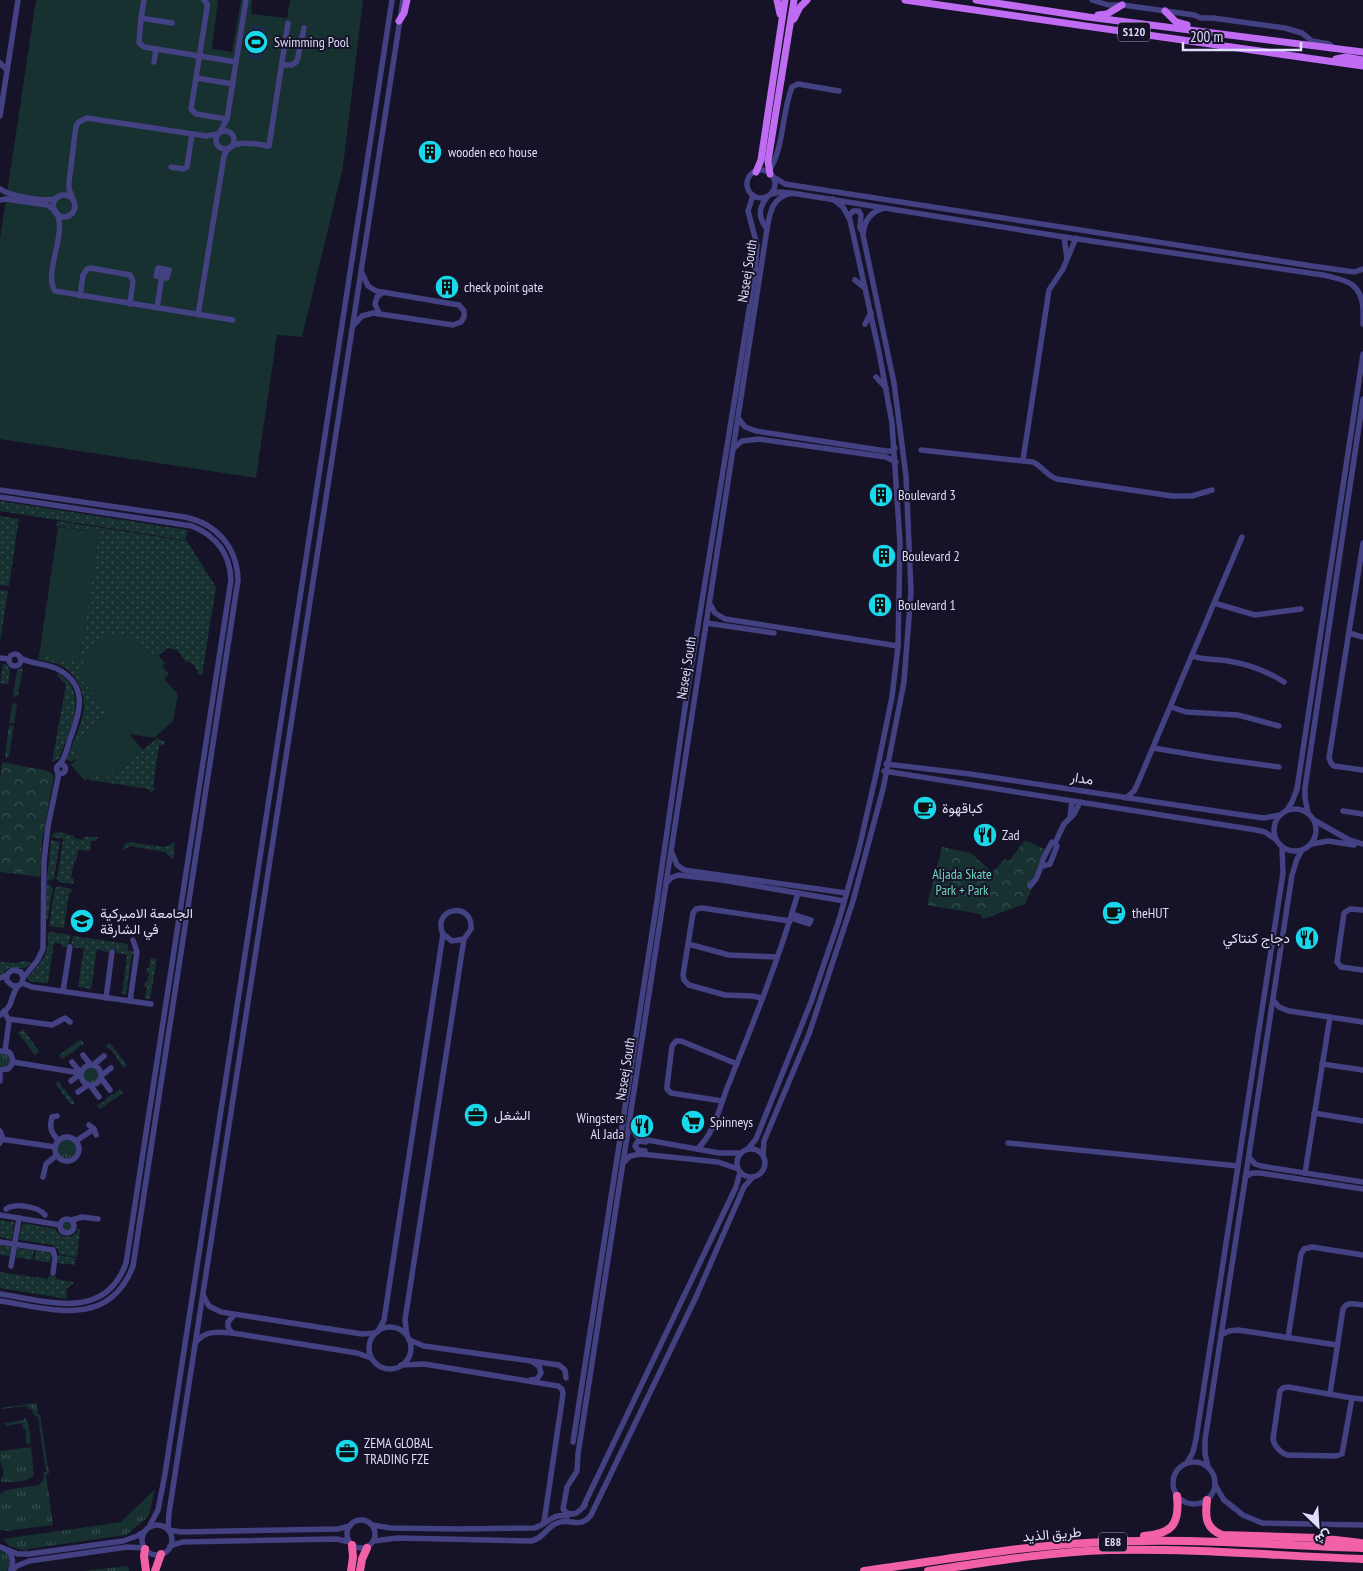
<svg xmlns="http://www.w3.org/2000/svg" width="1363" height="1571" font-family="'PT Sans Narrow',Vazirmatn,sans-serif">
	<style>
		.grass { fill: url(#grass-tufts) }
		.park { fill: url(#park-crowns) }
		.garden { fill: url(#garden-dots) }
		.pitch { fill: #163130 }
		.water { fill: url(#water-ripples) }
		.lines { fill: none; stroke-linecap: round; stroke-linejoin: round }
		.minor { stroke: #434182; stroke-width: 5.5 }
		.major { stroke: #bf6cf3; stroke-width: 7 }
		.highway { stroke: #f261a8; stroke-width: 8 }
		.labels { text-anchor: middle; stroke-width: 4; stroke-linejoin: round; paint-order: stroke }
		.shield { fill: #161228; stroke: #a39fbc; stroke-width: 1 }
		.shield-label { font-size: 12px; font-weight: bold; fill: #dfdcfc }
		.poi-label { font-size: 14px; fill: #dfdcfc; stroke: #161228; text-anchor: start }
		.street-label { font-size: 14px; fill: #dfdcfc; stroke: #161228 }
		.park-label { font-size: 14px; fill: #6dd7bb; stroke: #161228 }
	</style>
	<defs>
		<pattern id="grass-tufts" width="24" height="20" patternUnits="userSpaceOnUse" patternTransform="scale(1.25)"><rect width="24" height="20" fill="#163130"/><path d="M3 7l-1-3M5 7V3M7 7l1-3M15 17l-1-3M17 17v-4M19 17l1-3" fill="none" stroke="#374e4f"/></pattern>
		<pattern id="park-crowns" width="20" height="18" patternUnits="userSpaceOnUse" patternTransform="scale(1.25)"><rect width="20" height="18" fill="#163130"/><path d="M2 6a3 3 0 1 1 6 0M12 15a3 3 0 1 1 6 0" fill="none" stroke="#374e4f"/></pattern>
		<pattern id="garden-dots" width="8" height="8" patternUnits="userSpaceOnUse" patternTransform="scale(1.25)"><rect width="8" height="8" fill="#163130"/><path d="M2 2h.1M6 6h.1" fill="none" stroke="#374e4f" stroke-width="1.8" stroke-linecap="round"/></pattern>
		<pattern id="water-ripples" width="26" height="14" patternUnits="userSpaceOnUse" patternTransform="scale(1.25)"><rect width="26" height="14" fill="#152c4e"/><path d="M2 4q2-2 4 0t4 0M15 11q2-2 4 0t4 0" fill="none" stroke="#374a68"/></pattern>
	</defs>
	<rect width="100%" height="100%" fill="#161228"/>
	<g class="grass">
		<path d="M21 668 23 669 18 695 15 697 13 695 17 671Z"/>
		<path d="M15 703 17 705 14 724 9 723 12 704Z"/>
		<path d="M9 725 14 726 9 756 7 758 5 755Z"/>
		<path d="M2 1052 8 1055 10 1063 7 1067 0 1068V1053Z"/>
		<circle cx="91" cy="1075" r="8"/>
		<circle cx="67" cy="1148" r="10"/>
		<circle cx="67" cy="1226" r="5.5"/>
		<path d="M36 1403 38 1415 40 1414 49 1474 46 1475 53 1525 6 1531V1530H0V1494L6 1490 39 1485 44 1478 43 1473 46 1472 38 1417 35 1416 31 1409H28L27 1406 1 1409V1408Z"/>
		<path d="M24 1418 28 1421 31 1443 26 1444V1430L23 1428 22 1423 6 1426 5 1423 24 1420Z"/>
		<path d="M31 1447 34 1475C27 1482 10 1484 0 1481L4 1473 0 1461V1451Z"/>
		<path d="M155 1489 149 1516 126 1535 28 1549 26 1551 9 1546 3 1539 121 1522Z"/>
		<path d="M0 1550C10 1554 12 1562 7 1571H0Z"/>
		<path d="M128 1566 129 1571H83Z"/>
	</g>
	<g class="park">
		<path d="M2 762 48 771 54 776 42 842 40 877 0 872V778Z"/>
		<path d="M1025 840 1049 851 1025 904 983 919 980 914 927 905 942 847 971 853 992 872 1005 859 1009 861Z"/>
	</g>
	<g class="garden">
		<path d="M0 501 188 530 185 540 0 511Z"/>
		<path d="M0 516 19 519 9 586 0 585Z"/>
		<path d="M57 521 187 541 216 587 202 675 197 674 198 671 192 663 185 661 177 650 168 648 158 656 155 652 152 655 141 650 80 678 109 711 82 736 83 738 73 748 81 756 71 762 67 759C72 744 79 730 83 715 87 695 77 671 57 664 51 662 44 661 38 660L39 656 79 661 99 532 56 526Z"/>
		<path d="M0 590 8 591 0 642Z"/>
		<path d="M3 664H6L10 670 8 684 0 683Z"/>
		<path d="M58 673C91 693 69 732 59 759L52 762 66 685 57 675Z"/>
		<path d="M157 738 165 742 163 746 159 745 153 787 156 789 150 793 149 789 89 780V777L95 772 103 781 113 772 116 774Z"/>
		<path d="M60 832 74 836V838L83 840 84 837H98L96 841H91L90 851 78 850 76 861H74L71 878 74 879 73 884 59 882 57 879 63 839 51 837 54 833Z"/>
		<path d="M51 840 60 842 54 879 47 881Z"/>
		<path d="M128 842 165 847 175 842 173 860 165 852 130 846 123 850 124 845Z"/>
		<path d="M47 883 53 888 47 921 46 918Z"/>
		<path d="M59 886 72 889 71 893H69L64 928 49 926 55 888Z"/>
		<path d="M49 932 71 935 68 947H62V944L54 943 48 983C42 982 33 983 28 981V977C39 965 52 951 47 934Z"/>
		<path d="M73 936 128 944 127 950 136 952 135 954H132L126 995 122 994 127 955 116 953V950L110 949 109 953 97 949 91 989 78 987 84 948H74V945L71 944Z"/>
		<path d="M151 958 157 959 150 999 145 998 147 987H144L145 982H147L149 973 146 972 147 968H149Z"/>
		<path d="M25 961 32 963 25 968H9L0 975V962L14 963Z"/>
		<path d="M23 1029 39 1051 35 1055 18 1033Z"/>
		<path d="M81 1039 84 1044 76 1048 77 1049 62 1059 59 1055Z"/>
		<path d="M110 1043 127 1065 123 1068 113 1052 106 1046Z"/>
		<path d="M59 1081 63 1088H64L75 1103 71 1105 55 1083Z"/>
		<path d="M120 1089 123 1093 100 1109 97 1105 105 1101V1100L112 1094 113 1095Z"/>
		<path d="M0 1220 14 1222 12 1240 0 1237Z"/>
		<path d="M24 1223 55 1229 60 1234 66 1237 72 1236 77 1232V1229H80L77 1257 59 1254 58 1249 52 1245 19 1240 21 1226Z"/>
		<path d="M0 1245 11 1247 10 1256 0 1255Z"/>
		<path d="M17 1248 34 1250 32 1260 16 1257Z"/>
		<path d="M36 1250 52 1253 50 1263 34 1260Z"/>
		<path d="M58 1255 76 1258 75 1265 57 1263Z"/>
		<path d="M0 1272 48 1279 49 1276H56V1279L73 1282V1284L66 1289 67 1299 0 1288Z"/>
	</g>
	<g class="pitch">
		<path d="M36 0H218L212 49 232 52 241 0H252L251 14 287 18 290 0H363L343 167 302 337 277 335 256 478 0 439V239Z"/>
		<path d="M58 527 99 532 79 662 39 656Z"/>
		<path d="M101 636 129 637 141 650 145 647 152 655 155 652 165 663 162 666 169 674 165 678V680L178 694 173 721 154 738 129 734 143 750 116 774 113 772 103 781 95 772 85 781 71 765 80 756 73 747 83 738 82 736 109 711 80 678 85 651Z"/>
	</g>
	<path class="water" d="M251 25 266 27 261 59 247 57Z"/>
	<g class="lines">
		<g class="minor">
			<path d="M204 0 207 4V8L191 109 196 114 227 119"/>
			<path d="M1092 0 1108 5H1123L1194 15 1201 18H1213L1285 28 1302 33 1312 41 1329 44 1334 48"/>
			<path d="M141 18 144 0"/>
			<path d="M172 23 141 18 139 43 144 47 236 62 246 0"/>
			<path d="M285 42 300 45"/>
			<path d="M154 62 156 49"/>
			<path d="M0 63 7 70"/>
			<path d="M282 65H292L297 61 304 28"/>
			<path d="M196 78 233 84"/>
			<path d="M0 116 18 0"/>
			<circle cx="225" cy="140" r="9"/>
			<path d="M220 132 227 119 236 62"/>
			<path d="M171 167 183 169 187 167 192 134"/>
			<circle cx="761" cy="184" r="14"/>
			<path d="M769 171C785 145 781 115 792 87L798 84 839 91"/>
			<path d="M772 176 785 184 1312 266 1354 272 1363 269"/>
			<path d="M0 189C9 196 46 203 57 198"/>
			<path d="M771 194 780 192 798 194 1064 237 1323 275C1345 280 1362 282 1363 310"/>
			<circle cx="64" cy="206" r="11"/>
			<path d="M73 199 69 189V182L76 126 79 122 87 118 206 136 218 134"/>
			<path d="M0 200 6 199 47 205 55 210"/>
			<path d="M57 213C67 235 43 273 55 291L233 320"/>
			<path d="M849 216 853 211H859L861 215 860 228 863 232"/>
			<path d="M767 229C758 217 758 209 767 197"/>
			<path d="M1064 237 1067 258"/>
			<path d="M158 268 169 270 167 278 156 276Z"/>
			<path d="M855 280 865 288"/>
			<path d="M80 296 83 275 87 269 91 268 130 275 133 281 130 304"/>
			<path d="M157 308 163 269"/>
			<path d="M379 313 375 304 377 297 382 293"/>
			<path d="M1363 313V324"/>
			<path d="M198 315 224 156C231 137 254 144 269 146L288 23"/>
			<path d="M865 324 871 313"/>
			<path d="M353 326 362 316 373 313 453 325 461 322 464 317V311L459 305 376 291 368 286 362 273"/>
			<path d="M876 377 886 388"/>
			<path d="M738 418 745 427 756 431 886 451H891L895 448"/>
			<path d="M733 449 742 441 759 439 886 457 896 462"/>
			<path d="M921 450 1033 462C1042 466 1047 476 1057 479L1172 496H1192L1212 490"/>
			<path d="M1023 460 1049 290 1063 269 1076 238"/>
			<path d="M0 490 185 517C217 524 237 547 238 580L133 1266C109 1329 52 1309 0 1301"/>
			<path d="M0 497 192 526C216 536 230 554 231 580L126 1263C105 1322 47 1301 0 1294"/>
			<path d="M1363 543 1329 758 1331 763 1334 766 1363 770"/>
			<path d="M1214 603 1255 615 1301 609"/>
			<path d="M710 604 715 613 725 619 898 646"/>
			<path d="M706 623 774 633"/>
			<path d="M1349 633 1363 637"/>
			<circle cx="15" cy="660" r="6"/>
			<path d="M1192 656C1203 660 1215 659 1228 661 1248 664 1267 671 1284 682"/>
			<path d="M0 658 9 659"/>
			<path d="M20 658C33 665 48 663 61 671 89 688 79 715 70 739 67 748 66 757 60 764"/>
			<path d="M1171 707 1186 712 1238 715 1279 726"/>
			<path d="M1153 748 1213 758 1279 767"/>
			<path d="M886 764 970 774 1242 815 1264 818 1280 815"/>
			<circle cx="61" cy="769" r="4.5"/>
			<path d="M884 771 1256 830 1265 832 1275 839"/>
			<path d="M1126 798 1134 791 1137 785 1242 537"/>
			<circle cx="1295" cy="830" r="21"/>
			<path d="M1287 810 1292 802 1297 789 1363 354"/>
			<path d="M1343 811 1363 814"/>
			<path d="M1308 813 1305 798V788L1363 399"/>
			<path d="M1070 817 1072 801"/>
			<path d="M1314 820 1349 840 1363 844"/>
			<path d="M1052 842 1055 843 1057 846 1050 864 1044 866 1042 861Z"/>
			<path d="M1055 843 1064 824 1074 814 1080 802"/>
			<path d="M1312 844 1328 841 1354 845"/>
			<path d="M672 853 677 865 684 870 846 893"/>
			<path d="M666 883 671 878 678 875 722 880 844 901"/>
			<path d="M1030 886 1036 879 1042 864"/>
			<path d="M1363 910 1350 909 1344 913 1337 962 1341 967 1363 970"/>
			<path d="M791 918 809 924 811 920 792 914"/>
			<path d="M688 944 729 955 777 957"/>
			<path d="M0 978 7 975"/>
			<path d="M23 978 37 961 43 949 44 861 48 826 58 778V772"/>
			<path d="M22 983 23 978 21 972 14 970C9 971 6 975 7 981L13 986H18L22 983 32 987 151 1004"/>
			<path d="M63 991 70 947"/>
			<path d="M106 998 112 952"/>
			<path d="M762 998 752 996 725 995 689 985 684 980 683 975 693 913 696 909 702 908 790 921"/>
			<path d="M1273 1000 1279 1007 1289 1011 1363 1022"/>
			<path d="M130 1001 137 952 133 940"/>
			<path d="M4 1011 9 1021 5 1051"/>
			<path d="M0 1015C16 1003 8 1000 18 986"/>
			<path d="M9 1019 52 1025 65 1018 70 1022"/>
			<path d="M0 1051 9 1052C14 1058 14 1064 8 1069L0 1070"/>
			<path d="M83 1055 90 1064"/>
			<path d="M13 1062 80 1073"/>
			<path d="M72 1062 80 1072"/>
			<path d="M1322 1064 1363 1070"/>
			<circle cx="91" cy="1075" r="10"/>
			<path d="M93 1065 104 1056"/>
			<path d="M0 1073V1081"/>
			<path d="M102 1075 111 1068"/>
			<path d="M101 1078 110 1090"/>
			<path d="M71 1081 80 1074"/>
			<path d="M90 1085 99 1097"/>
			<path d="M78 1092 88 1085"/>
			<path d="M722 1101 671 1093 667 1089V1086L672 1046 676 1041H681L737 1064"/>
			<path d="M1314 1113 1363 1121"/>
			<path d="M57 1116 52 1117C49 1128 51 1132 58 1140"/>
			<path d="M89 1125 94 1129 96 1135"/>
			<path d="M628 1126 637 1136 647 1140 719 1153H741"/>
			<path d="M0 1131 2 1136 0 1143"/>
			<circle cx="67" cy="1149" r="12"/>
			<path d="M1 1139 55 1147"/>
			<path d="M76 1141 94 1129"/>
			<path d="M1008 1143 1238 1166"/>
			<circle cx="751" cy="1163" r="14"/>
			<path d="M697 1149C713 1136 720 1107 727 1088 753 1024 779 959 798 893"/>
			<path d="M748 1149 756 1139 811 1002 839 920 859 849 877 770 892 697 898 646 900 543 892 423 879 352 850 220 843 207 833 199"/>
			<path d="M645 1151 638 1150 635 1146 638 1141 646 1142"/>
			<path d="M763 1155 764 1141 809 1034 853 901 883 789 904 682 911 591 906 476 894 383 863 235C864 221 871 211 885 208"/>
			<path d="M1249 1157 1255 1164 1261 1166 1363 1182"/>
			<path d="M623 1163 630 1156 641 1154 718 1162 738 1169"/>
			<path d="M1305 1173 1330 1017"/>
			<path d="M43 1177 46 1164 57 1155"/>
			<path d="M1245 1177 1252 1173H1260L1363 1189"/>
			<path d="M6 1209C15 1203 38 1206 45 1215"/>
			<path d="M0 1215 60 1225"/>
			<circle cx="67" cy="1226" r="7"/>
			<path d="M72 1220 82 1217 98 1219"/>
			<path d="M0 1242 53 1250 55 1257 53 1273"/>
			<path d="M11 1266 19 1218"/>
			<path d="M203 1295 209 1306 221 1312 362 1334 375 1333"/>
			<circle cx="390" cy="1348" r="21"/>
			<path d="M378 1331 384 1320 443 934C431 908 473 900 471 929L464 939 452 941 443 934"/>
			<path d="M232 1333 228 1327V1322L234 1315"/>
			<path d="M1221 1335 1229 1331 1238 1330 1337 1345"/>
			<path d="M407 1336 405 1320 464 939"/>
			<path d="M1288 1338 1301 1254 1304 1249 1312 1247 1363 1255"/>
			<path d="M409 1340 424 1346 559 1365 565 1370 566 1378"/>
			<path d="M196 1342C206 1330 218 1332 232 1333L357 1353 371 1358"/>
			<path d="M401 1365 424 1364 558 1386 562 1389 563 1394 544 1522"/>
			<path d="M531 1380 537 1379 541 1373 539 1366 534 1363"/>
			<path d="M1288 1387 1352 1398 1342 1454 1336 1456 1287 1455C1281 1453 1274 1446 1273 1439L1280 1391 1283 1388Z"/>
			<path d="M1330 1394 1343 1309C1347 1301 1355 1304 1363 1305"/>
			<path d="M1352 1398 1363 1399"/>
			<path d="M573 1442 657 901 686 700 755 273 757 245 748 211 753 195"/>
			<circle cx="1194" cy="1483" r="21"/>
			<path d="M1187 1463 1193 1452 1196 1439 1283 873 1282 847"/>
			<path d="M1208 1467 1205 1454V1440L1292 875 1297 859 1302 850"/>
			<path d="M1215 1485 1224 1500 1243 1515 1262 1523 1363 1525"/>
			<path d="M585 1505C579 1511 576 1516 567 1513L563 1509 567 1487 577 1471 578 1454 767 229C770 212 772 197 792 193"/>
			<path d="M583 1507 736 1187 740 1172"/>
			<circle cx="361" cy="1534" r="14"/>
			<path d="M372 1525 391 1528 457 1529 534 1528C549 1524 550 1513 568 1516"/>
			<circle cx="157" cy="1540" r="15"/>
			<path d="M149 1527 158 1510 165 1474 392 0"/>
			<path d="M168 1529 169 1513 403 0"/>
			<path d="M169 1530 181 1532 338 1529 350 1526"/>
			<path d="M374 1541 397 1538 531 1541C545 1538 546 1527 557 1523 571 1517 579 1530 591 1515L696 1297 744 1187 753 1177"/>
			<path d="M170 1546 182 1542 337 1539 349 1542"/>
			<path d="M0 1547C11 1550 15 1559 11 1569"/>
			<path d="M8 1550 18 1554H29L123 1541 137 1536 144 1532"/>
			<path d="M11 1571 17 1566 29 1561 127 1547 144 1548"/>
		</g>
		<g class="major">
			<path d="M777 0 780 14"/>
			<path d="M905 0 1363 66"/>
			<path d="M976 0 1088 17 1363 52"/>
			<path d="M1165 11 1176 22 1187 25"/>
			<path d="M1098 15 1107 14 1122 5"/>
			<path d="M794 19 800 7 807 0"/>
			<path d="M399 21 404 13 407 0"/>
			<path d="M1336 59 1346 57 1363 60"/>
			<path d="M756 172 761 160 785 0"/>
			<path d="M770 174 768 161 794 0"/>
		</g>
		<g class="highway">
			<path d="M1207 1500C1205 1516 1205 1528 1222 1535L1318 1538 1361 1543"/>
			<path d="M1144 1536C1172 1534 1180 1524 1177 1496"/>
			<path d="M145 1549 144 1556 146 1571"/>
			<path d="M155 1571 161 1554"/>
			<path d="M351 1571 353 1557 352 1545"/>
			<path d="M360 1571 362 1559 367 1548"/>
			<path d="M864 1571C938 1561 1012 1547 1086 1543 1178 1537 1271 1545 1363 1548"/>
			<path d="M928 1571C988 1562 1048 1552 1109 1550 1194 1548 1278 1556 1363 1559"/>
		</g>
	</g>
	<defs>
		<g id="stadium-disc" transform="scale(1.25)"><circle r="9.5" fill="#18d8ec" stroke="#161228"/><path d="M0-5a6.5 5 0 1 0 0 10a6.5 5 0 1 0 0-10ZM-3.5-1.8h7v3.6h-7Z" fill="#111"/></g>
		<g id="building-disc" transform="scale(1.25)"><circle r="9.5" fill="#18d8ec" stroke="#161228"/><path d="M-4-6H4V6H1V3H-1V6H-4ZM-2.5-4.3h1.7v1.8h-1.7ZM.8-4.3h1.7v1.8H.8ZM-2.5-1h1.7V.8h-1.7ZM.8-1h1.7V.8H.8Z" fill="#111"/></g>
		<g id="cafe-disc" transform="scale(1.25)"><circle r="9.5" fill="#18d8ec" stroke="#161228"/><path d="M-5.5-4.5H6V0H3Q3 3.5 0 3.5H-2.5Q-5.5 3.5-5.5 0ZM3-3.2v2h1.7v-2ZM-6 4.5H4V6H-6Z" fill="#111"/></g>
		<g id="restaurant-disc" transform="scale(1.25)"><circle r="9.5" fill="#18d8ec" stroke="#161228"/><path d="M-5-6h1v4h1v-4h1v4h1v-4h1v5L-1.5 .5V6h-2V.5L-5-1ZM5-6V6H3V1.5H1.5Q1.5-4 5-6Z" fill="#111"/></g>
		<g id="university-disc" transform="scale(1.25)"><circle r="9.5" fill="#18d8ec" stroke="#161228"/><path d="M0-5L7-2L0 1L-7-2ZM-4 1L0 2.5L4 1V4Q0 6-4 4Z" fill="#111"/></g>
		<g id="office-disc" transform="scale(1.25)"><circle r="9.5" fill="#18d8ec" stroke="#161228"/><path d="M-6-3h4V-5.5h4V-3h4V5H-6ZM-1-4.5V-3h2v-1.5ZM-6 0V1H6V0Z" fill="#111"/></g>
		<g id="supermarket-disc" transform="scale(1.25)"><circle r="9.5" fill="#18d8ec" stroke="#161228"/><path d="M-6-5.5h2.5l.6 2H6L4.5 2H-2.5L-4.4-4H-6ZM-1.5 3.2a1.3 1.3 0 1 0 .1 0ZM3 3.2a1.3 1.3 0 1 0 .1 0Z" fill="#111"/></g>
	</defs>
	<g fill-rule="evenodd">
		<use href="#stadium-disc" x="256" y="42"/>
		<use href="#building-disc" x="430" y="152"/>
		<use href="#building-disc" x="447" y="287"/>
		<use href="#building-disc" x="881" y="495"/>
		<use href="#building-disc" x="884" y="556"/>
		<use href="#building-disc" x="880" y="605"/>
		<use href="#cafe-disc" x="925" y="808"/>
		<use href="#restaurant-disc" x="985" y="835"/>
		<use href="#cafe-disc" x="1114" y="913"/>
		<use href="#university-disc" x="82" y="921"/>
		<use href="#restaurant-disc" x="1307" y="938"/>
		<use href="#office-disc" x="476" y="1115"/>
		<use href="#supermarket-disc" x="693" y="1122"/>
		<use href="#restaurant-disc" x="642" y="1126"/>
		<use href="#office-disc" x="347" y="1451"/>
	</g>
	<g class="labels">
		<g class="shield">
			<rect x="1118" y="22.5" width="32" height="19" rx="4"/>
			<rect x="1099" y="1532.5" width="28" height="19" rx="4"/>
		</g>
		<g class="shield-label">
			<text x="1134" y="36">S120</text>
			<text x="1113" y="1546">E88</text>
		</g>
		<g class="poi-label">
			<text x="274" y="47">Swimming Pool</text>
			<text x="448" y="157">wooden eco house</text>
			<text x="464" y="292">check point gate</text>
			<text x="898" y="500">Boulevard 3</text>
			<text x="902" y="561">Boulevard 2</text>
			<text x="898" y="610">Boulevard 1</text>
			<text x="942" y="813">كباقهوة</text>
			<text x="1002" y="840">Zad</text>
			<text x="100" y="918">الجامعة الاميركية<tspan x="100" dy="16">في الشارقة</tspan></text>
			<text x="1132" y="918">theHUT</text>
			<text x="1290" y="943" text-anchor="end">دجاج كنتاكي</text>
			<text x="494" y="1120">الشغل</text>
			<text x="624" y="1123" text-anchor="end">Wingsters<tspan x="624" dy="16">Al Jada</tspan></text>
			<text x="710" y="1127">Spinneys</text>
			<text x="364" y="1448">ZEMA GLOBAL<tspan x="364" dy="16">TRADING FZE</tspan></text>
		</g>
		<g class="street-label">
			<text transform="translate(747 271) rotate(-81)" y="5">Naseej South</text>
			<text transform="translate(686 668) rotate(-81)" y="5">Naseej South</text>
			<text transform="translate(1082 778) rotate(9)" y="5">مدار</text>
			<text transform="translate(625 1069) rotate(-81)" y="5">Naseej South</text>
			<text transform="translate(1052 1534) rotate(-5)" y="5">طريق الذيد</text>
		</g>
		<g class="park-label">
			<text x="962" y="879">Aljada Skate<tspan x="962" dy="16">Park + Park</tspan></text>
		</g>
	</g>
	<g transform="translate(1318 1526) rotate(155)" stroke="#161228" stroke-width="4" paint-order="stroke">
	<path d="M0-4L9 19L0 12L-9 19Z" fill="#dfdcfc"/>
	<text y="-8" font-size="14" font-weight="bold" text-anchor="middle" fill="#dfdcfc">ش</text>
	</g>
	<path d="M1183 42v8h118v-8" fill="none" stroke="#dfdcfc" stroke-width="2.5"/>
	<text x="1190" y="42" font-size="15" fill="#dfdcfc" stroke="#161228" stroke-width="4" paint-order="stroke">200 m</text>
</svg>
